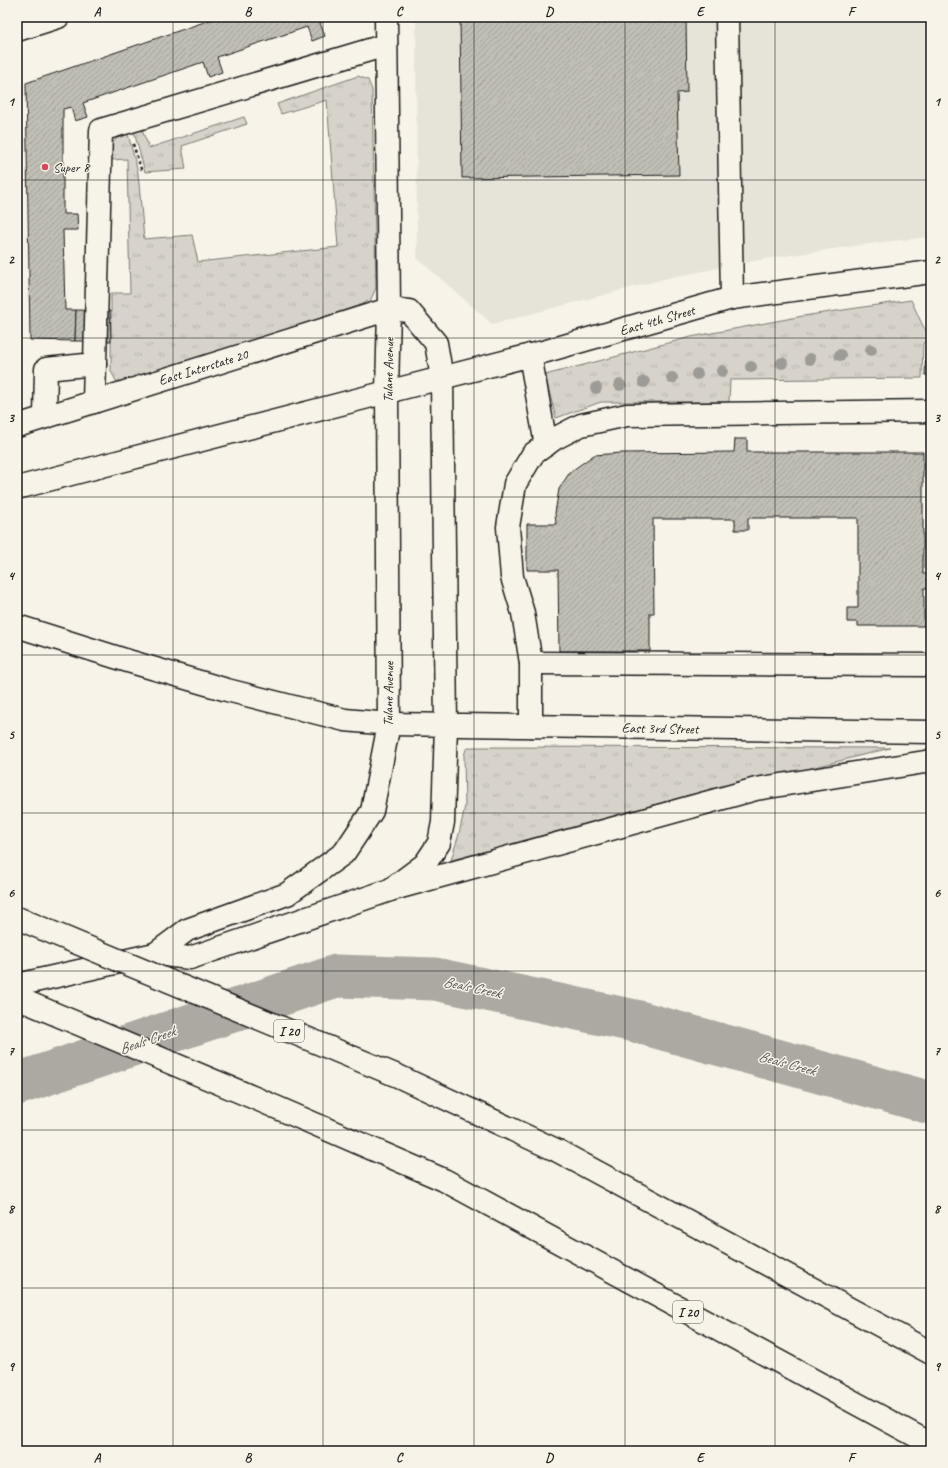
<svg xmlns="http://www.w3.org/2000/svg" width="948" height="1468" font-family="Caveat,sans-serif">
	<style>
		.built { fill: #e6e3d9 }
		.grass { fill: url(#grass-tufts); stroke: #7a7874 }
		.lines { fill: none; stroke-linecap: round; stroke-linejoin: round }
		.river { stroke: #aca9a2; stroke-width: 43 }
		.building { fill: url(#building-hatch); stroke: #1c1c1c }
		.minor-casing { stroke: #1c1c1c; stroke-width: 25 }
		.major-casing { stroke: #1c1c1c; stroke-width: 25 }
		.highway-casing { stroke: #1c1c1c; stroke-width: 25 }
		.path { stroke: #1c1c1c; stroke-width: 2.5; stroke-dasharray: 3 3; stroke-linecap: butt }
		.minor { stroke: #f7f3e8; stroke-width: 22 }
		.major { stroke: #f7f3e8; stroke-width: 22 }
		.highway { stroke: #f7f3e8; stroke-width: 22 }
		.highway-bridge-casing { stroke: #1c1c1c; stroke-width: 25; stroke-linecap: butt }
		.highway-bridge { stroke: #f7f3e8; stroke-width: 22 }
		.tree { fill: #9d9b95 }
		.grid { fill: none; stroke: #1c1c1c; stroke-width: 1; stroke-opacity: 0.55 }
		.poi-dot { fill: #d1495b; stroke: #f7f3e8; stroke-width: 1.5 }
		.labels { text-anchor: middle; stroke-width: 3; stroke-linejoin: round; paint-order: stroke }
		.shield { fill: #f7f3e8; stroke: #5e5c59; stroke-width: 1 }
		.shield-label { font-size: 13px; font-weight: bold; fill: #1c1c1c }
		.poi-label { font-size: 14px; fill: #1c1c1c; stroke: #f7f3e8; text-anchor: start }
		.street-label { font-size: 14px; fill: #1c1c1c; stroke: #f7f3e8 }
		.water-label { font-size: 15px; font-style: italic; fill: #565452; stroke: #f7f3e8 }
		.neatline { fill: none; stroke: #1c1c1c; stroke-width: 1.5 }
		.grid-label { font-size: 13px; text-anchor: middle; font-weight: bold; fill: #1c1c1c }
	</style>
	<defs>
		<pattern id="grass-tufts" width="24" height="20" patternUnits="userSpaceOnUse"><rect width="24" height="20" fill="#d7d3cb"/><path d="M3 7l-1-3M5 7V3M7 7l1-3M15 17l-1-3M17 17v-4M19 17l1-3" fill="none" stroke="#b8b5ae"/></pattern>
		<pattern id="building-hatch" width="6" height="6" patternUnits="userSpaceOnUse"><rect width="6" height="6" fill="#c0beb5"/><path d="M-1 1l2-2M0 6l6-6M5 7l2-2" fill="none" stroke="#a4a39b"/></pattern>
	</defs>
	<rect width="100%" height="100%" fill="#f7f3e8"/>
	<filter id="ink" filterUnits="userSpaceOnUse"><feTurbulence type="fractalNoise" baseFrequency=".025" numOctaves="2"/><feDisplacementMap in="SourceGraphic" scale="8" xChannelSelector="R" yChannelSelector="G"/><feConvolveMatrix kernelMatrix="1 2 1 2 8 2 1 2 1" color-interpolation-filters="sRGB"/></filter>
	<g filter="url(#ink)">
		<path class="built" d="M416 17H931V237L883 242 770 258 672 277 492 324 417 258Z"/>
		<g class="grass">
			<path d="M358 76 368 80 372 90 376 288 371 299 363 304 124 384 116 381 111 371V293H130L127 159 111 160 112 144 117 138 128 134 138 173 144 239 192 235 198 262 338 247 327 100 281 114 277 104Z"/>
			<path d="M244 117 247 124 182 146 186 169 145 172 134 132 142 130 149 148Z"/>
			<path d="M911 300 923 326 931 337V340L923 343 922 378 730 380 729 402H601L556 418 545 375 691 337 803 316Z"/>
			<path d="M472 747 890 748 451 860 459 834 465 806 464 756 466 749Z"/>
		</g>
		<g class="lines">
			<path class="river" d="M17 1084 336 976 435 979 635 1021 931 1103"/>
		</g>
		<g class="building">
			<path d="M219 17H327L328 20 320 23 325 36 312 41 307 27 217 57 222 72 208 77 203 62 83 103 88 117 75 121 71 107 63 109V214H77L78 230H63L65 310H76L75 341 30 340 26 83Z"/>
			<path d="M460 17H686L687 92 677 93 679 175 462 178Z"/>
			<path d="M76 310 110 311 111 341H75Z"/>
			<path d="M926 346H931V375H925Z"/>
			<path d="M735 439H747V452H923V574H931V588H924V626H858V622H847V608H858V518H748V530H735V519H653L654 613H650V651H559L558 570H527V524H556L555 513 559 489 570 472 594 455 622 453 734 452Z"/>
		</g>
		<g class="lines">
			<g class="minor-casing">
				<g id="minor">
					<path d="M386 17 389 309"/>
					<path d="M727 17 732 298"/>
					<path d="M17 30 58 17"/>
					<path d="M530 355 546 445"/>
					<path d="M94 402 101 130 386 45"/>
					<path d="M45 417 46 369 95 364"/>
					<path d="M531 663 931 665"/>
					<path d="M531 726V663L523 613 512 577 508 527 515 484 533 454 554 439 581 425 627 415 931 411"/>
				</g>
			</g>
			<g class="major-casing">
				<g id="major">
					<path d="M387 392 543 352 732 298 931 272"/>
					<path d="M17 426 389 309 409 311 436 343 442 378 446 725 443 822 439 843 425 864 390 890"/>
					<path d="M389 724 931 732"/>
					<path d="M155 954 187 930 287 894 344 853 372 811 389 724 387 392 389 309"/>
					<path d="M17 985 155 954 190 958 390 890 756 789 931 761"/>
				</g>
			</g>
			<g class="highway-casing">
				<g id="highway">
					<path d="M17 488 387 392"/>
					<path d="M17 626 128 661 227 690 345 720 389 724"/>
					<path d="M17 998 257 1099 444 1180 931 1444"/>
					<path d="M558 1151 931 1353"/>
				</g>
			</g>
			<path class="path" d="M133 144 142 172"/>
			<use href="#minor" class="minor"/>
			<use href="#major" class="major"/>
			<use href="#highway" class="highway"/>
			<g class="highway-bridge-casing">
				<path id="highway-bridge" d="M17 918 400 1077 558 1151"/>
			</g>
			<use href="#highway-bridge" class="highway-bridge"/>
		</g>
		<g class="tree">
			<circle cx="871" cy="350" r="6"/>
			<circle cx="840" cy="355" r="6"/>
			<circle cx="810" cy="359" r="6"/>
			<circle cx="782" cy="363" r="6"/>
			<circle cx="751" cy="367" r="6"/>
			<circle cx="722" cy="371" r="6"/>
			<circle cx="697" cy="374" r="6"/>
			<circle cx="672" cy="378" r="6"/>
			<circle cx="644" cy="382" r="6"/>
			<circle cx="620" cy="385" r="6"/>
			<circle cx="596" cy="388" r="6"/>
		</g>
	</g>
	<path class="grid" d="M173 17V1451M323 17V1451M474 17V1451M625 17V1451M775 17V1451M17 180H931M17 338H931M17 497H931M17 655H931M17 813H931M17 971H931M17 1130H931M17 1288H931"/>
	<circle class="poi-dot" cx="45" cy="167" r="4"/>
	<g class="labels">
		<g class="shield">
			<rect x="274" y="1020" width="30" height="22" rx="3"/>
			<rect x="673" y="1301" width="30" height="22" rx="3"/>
		</g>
		<g class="shield-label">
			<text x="289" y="1036">I 20</text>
			<text x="688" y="1317">I 20</text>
		</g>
		<g class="poi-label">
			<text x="53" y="172">Super 8</text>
		</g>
		<g class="street-label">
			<text transform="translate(657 320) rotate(-16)" y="5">East 4th Street</text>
			<text transform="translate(203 367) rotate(-17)" y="5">East Interstate 20</text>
			<text transform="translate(388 370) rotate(-89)" y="5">Tulane Avenue</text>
			<text transform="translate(388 694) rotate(-89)" y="5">Tulane Avenue</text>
			<text transform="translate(660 728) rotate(1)" y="5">East 3rd Street</text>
		</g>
		<g class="water-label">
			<text transform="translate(472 987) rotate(12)" y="5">Beals Creek</text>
			<text transform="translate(147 1040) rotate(-19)" y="5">Beals Creek</text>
			<text transform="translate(787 1063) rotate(15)" y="5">Beals Creek</text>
		</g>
	</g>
	<rect width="948" height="1468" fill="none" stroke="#f7f3e8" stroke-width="44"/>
	<rect x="22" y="22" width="904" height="1424" class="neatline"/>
	<g class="grid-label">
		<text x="97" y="16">A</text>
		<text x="248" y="16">B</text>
		<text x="399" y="16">C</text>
		<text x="549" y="16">D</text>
		<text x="700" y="16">E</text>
		<text x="851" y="16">F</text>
		<text x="11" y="106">1</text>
		<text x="937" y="106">1</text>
		<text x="11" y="264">2</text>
		<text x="937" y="264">2</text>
		<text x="11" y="422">3</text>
		<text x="937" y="422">3</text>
		<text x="11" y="580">4</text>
		<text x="937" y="580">4</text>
		<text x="11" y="739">5</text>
		<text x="937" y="739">5</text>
		<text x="11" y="897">6</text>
		<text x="937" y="897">6</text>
		<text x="11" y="1055">7</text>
		<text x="937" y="1055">7</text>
		<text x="11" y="1213">8</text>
		<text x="937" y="1213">8</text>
		<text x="11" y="1371">9</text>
		<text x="937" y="1371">9</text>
		<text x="97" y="1462">A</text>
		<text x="248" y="1462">B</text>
		<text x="399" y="1462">C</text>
		<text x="549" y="1462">D</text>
		<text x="700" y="1462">E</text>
		<text x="851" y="1462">F</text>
	</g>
</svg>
